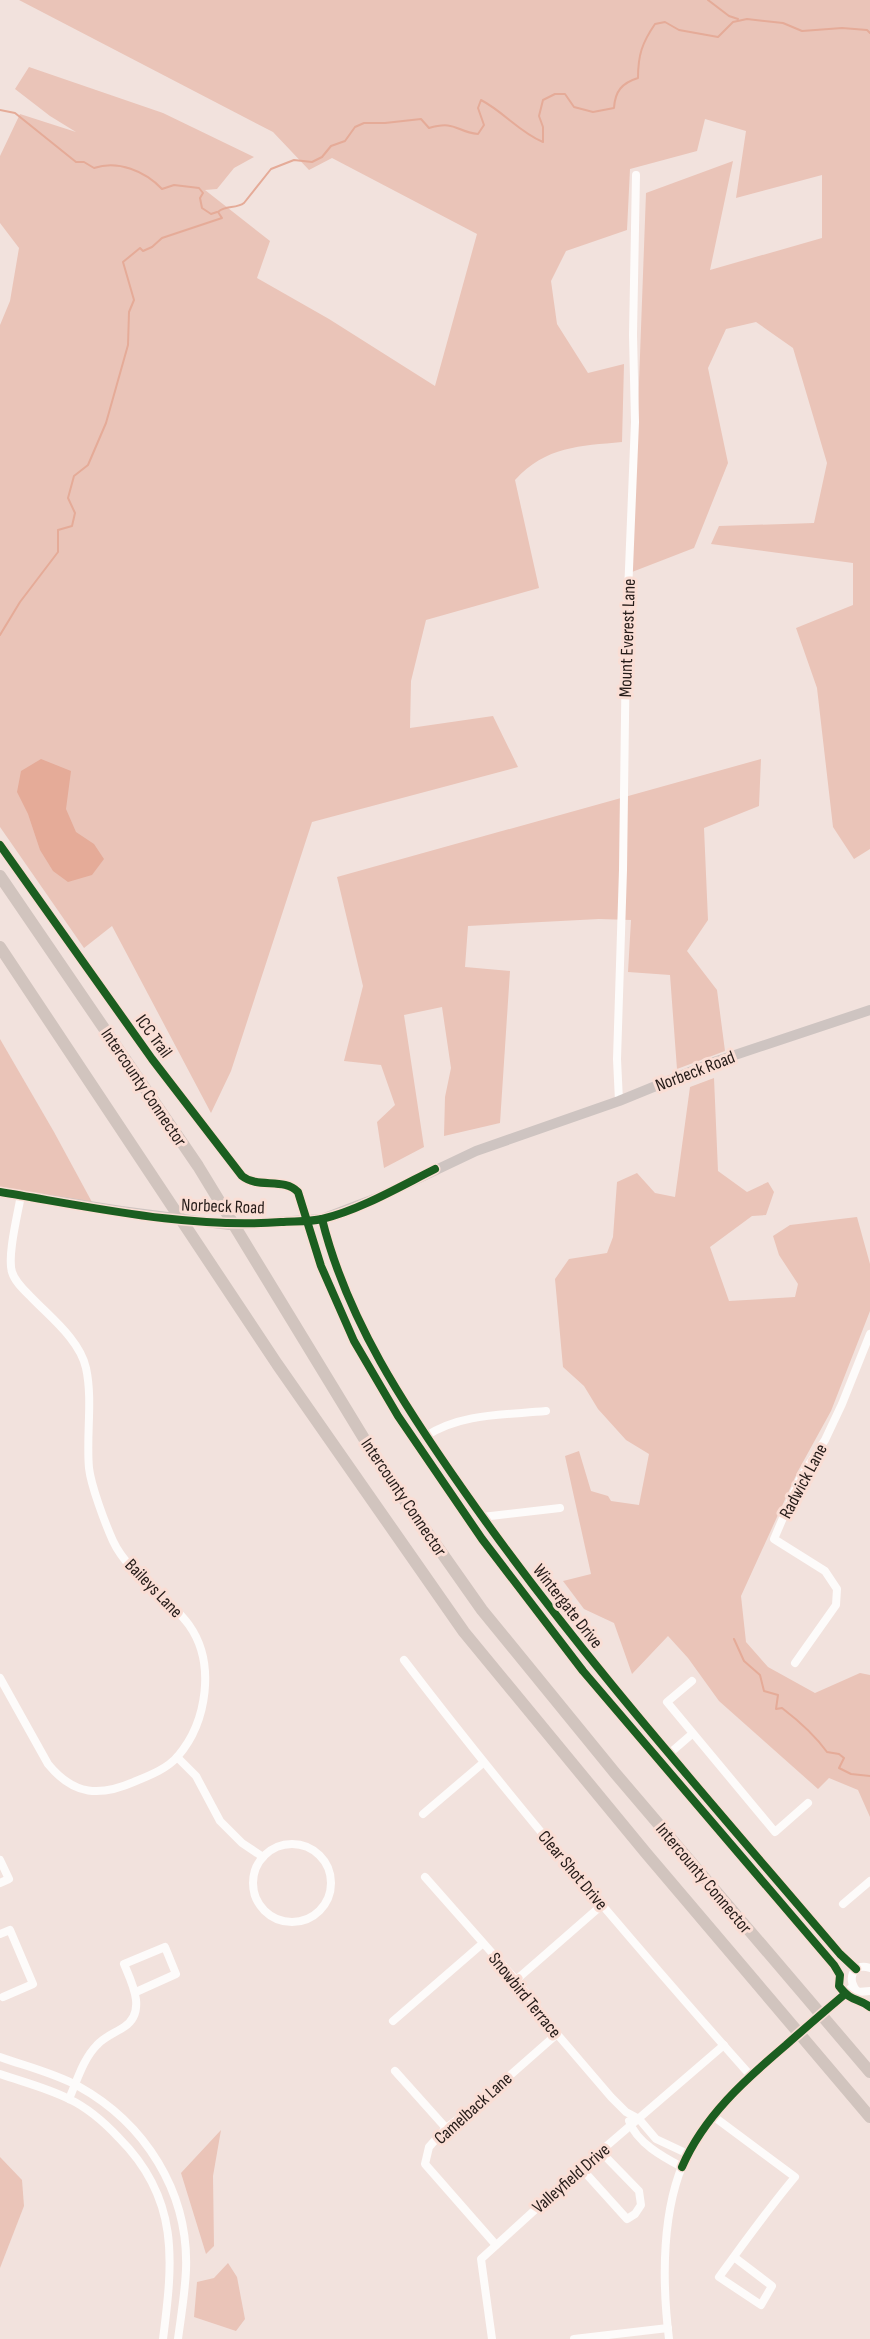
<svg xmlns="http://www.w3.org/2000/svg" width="870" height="2339" font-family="'Sofia Sans Condensed',sans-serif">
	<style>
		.green { fill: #eac4b8 }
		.water { fill: #e5ab98 }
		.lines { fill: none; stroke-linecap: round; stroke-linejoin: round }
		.stream { stroke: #e5ab98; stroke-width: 2 }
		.minor { stroke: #fdfbfa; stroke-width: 8 }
		.major { stroke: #cec4c1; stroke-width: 10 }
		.highway { stroke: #d1c4be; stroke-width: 12 }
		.cycleway-casing { stroke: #faded5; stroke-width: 11 }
		.cycleway { stroke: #1b5e20; stroke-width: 8 }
		.labels { text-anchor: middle; stroke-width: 6; stroke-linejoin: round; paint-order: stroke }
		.street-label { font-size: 18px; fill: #251b18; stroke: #faded5 }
	</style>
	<rect width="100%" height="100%" fill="#f2e2dd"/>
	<g class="green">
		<path d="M19 0H870V849L854 859 833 827 817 688 796 628 853 605V563L711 544 719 526 814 523 827 463 793 348 756 322 726 329 708 368 728 463 694 548 632 572 646 193 733 161 710 270 822 238V175L736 198 746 131 705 119 697 151 630 169 627 230 566 251 551 281 557 324 588 373 624 364 622 442C580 446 546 446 515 480L539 588 426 620 411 681 410 728 493 716 518 767 312 822 231 1071 211 1113 112 926 84 948 0 827V325L10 301 19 248 0 223V156L20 114 76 132 50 116 15 89 29 67 163 113 254 157 234 168 217 189 205 190 270 241 257 278 329 319 435 386 477 234 332 158 309 170 273 132Z"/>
		<path d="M761 759 759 806 704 828 708 920 687 951 717 990 725 1051 677 1069 670 975 628 972 631 920 599 919 468 926 465 967 510 971 500 1123 444 1136 445 1097 451 1068 442 1007 404 1015 424 1147 384 1168 377 1122 395 1105 381 1065 344 1061 363 986 337 877Z"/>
		<path d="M0 1039 54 1132 93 1204 0 1190Z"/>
		<path d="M714 1078 718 1171 747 1192 768 1182 774 1192 766 1215 752 1216 710 1247 729 1301 795 1297 798 1284 779 1255 773 1236 790 1225 857 1217 870 1264V1311L831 1411 798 1471 741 1596 746 1642 768 1667 815 1693 860 1673 870 1675V1817L858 1790 829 1778 818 1789 719 1701 688 1658 668 1636 632 1674 614 1623 584 1609 563 1581 591 1574 565 1456 579 1451 591 1491 608 1496 611 1501 639 1505 649 1454 626 1440 598 1409 584 1386 563 1367 555 1279 569 1259 607 1253 613 1237 617 1182 637 1173 655 1193 675 1197 690 1087Z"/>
		<path d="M221 2130 213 2176 214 2246 206 2254 181 2173Z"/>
		<path d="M0 2157 22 2180 24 2206 0 2268Z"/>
		<path d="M228 2263 237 2277 245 2319 236 2331 194 2317 197 2282 214 2278Z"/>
	</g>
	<path class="water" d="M41 759 71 771 66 809 76 832 94 844 104 859 92 875 68 882 53 871 40 850 28 814 17 792 21 771Z"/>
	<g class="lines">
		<g class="stream">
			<path d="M708 0 729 16 738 19"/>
			<path d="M0 110 15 113 76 162H84L94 168C118 160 145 171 162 189L174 185 199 188 203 193 200 198 202 208 211 214 217 212"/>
			<path d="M0 635 20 602 58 552V530L72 526 75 513 68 498 74 476 88 465 106 423 128 345 129 312 134 300 123 262 140 248 143 251 152 247 162 238 222 218 218 212C225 205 236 209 244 203L271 169 294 160 312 162 322 157 331 146 345 141 355 127 364 123H385L421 119 429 128C456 120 456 132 478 134L484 125 478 108 481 100C504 112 519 132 543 142V127L539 116 543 100 555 94H565L574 107 593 112 614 108C615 91 622 83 638 78 638 55 642 43 655 24L665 22 679 30 718 37 733 22 747 19 783 23 802 31 842 28 867 30 870 33"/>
			<path d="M734 1639 744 1661 760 1675 764 1691 778 1695 776 1709 782 1708C799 1721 814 1734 827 1752L839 1754 844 1758 839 1768 851 1774 870 1776"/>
		</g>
		<g class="minor">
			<path d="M619 1101 617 1059 623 870 626 642 635 422 633 335 636 175"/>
			<path d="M322 1219C347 1320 405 1407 464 1491 578 1654 711 1802 840 1954L856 1969"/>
			<path d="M426 1436C461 1413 505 1415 546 1411"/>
			<path d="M482 1517 560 1508"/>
			<path d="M404 1660C513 1803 630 1940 750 2075"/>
			<path d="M795 1663 836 1605 837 1589 825 1571 774 1539 800 1478 825 1440 842 1404 870 1334"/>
			<path d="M0 1678 48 1764C74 1796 100 1797 136 1781 151 1775 168 1768 178 1756 207 1722 216 1663 189 1625 167 1595 129 1575 113 1541 105 1523 91 1486 89 1468 86 1435 93 1400 86 1368 80 1340 50 1317 31 1297 24 1290 15 1282 12 1272 7 1256 18 1213 21 1195"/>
			<path d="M692 1681 667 1702 775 1832 808 1803"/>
			<path d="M670 1753 692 1734"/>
			<path d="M177 1757 196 1776 220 1821 242 1843 263 1857"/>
			<path d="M423 1814 483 1763"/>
			<circle cx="292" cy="1883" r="39"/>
			<path d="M0 1860 9 1879 0 1883"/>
			<path d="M425 1877 516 1980 557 2034 611 2097 626 2112 639 2119 656 2139 688 2154"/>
			<path d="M843 1904 870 1881"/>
			<path d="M0 1934 10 1930 33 1984 3 1997"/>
			<path d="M870 1968C852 1962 846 1981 858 1992L870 1991"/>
			<path d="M516 1980 602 1905"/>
			<path d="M393 2021 482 1944"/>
			<path d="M0 2057C25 2066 54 2073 78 2086 145 2123 189 2192 186 2270 185 2293 181 2316 178 2339"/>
			<path d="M395 2071 446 2128"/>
			<path d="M0 2074C23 2082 47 2088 69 2099 88 2108 105 2123 119 2138 180 2199 173 2261 163 2339"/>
			<path d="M69 2099C77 2081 83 2059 97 2045 104 2037 115 2033 124 2027 147 2012 132 1983 124 1964L165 1947 176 1974 136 1992"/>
			<path d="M713 2116 795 2177C768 2209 744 2243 719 2277L761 2305 772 2286 734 2257"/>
			<path d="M629 2121C637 2143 663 2157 682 2167"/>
			<path d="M581 2168 627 2219 635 2214 641 2205 639 2191 601 2152"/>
			<path d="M496 2245 425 2164 429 2147 446 2128 473 2108 557 2034"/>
			<path d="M492 2339 481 2259 581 2168 724 2045"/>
			<path d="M574 2339 668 2328"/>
			<path d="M669 2339C662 2282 661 2208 687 2155 702 2126 725 2099 749 2076 781 2045 820 2019 852 1987"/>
		</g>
		<path class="major" d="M0 1192 121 1211 229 1225 322 1219 377 1198 476 1151 619 1101 717 1061 870 1010"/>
		<g class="highway">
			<path d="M0 876 198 1166 382 1468 482 1610 615 1773 870 2072"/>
			<path d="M0 947 277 1364 464 1632 646 1853 870 2117"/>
		</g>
		<g class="cycleway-casing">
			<g id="cycleway">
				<path d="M0 845 152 1059 242 1176C258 1189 284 1177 298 1192L321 1266 354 1341 398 1416 482 1539 583 1671 834 1965 840 1975 839 1986C852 2003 857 1997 870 2007"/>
				<path d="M0 1192C91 1207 189 1229 281 1222 294 1221 309 1222 322 1219 360 1210 401 1186 435 1169"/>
				<path d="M322 1219C347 1320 405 1407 464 1491 578 1654 711 1802 840 1954L856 1969"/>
				<path d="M682 2167C704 2116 745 2080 786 2045 805 2028 825 2011 845 1994"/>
			</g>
		</g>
		<use href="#cycleway" class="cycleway"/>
	</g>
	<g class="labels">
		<g class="street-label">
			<text transform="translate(627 638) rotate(-88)" y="6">Mount Everest Lane</text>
			<text transform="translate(154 1036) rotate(54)" y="6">ICC Trail</text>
			<text transform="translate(695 1071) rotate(-21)" y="6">Norbeck Road</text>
			<text transform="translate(144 1087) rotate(56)" y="6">Intercounty Connector</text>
			<text transform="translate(223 1206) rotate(2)" y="6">Norbeck Road</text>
			<text transform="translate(803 1481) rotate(-62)" y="6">Radwick Lane</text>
			<text transform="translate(404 1497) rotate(56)" y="6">Intercounty Connector</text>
			<text transform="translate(154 1588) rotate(46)" y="6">Baileys Lane</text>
			<text transform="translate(568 1606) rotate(52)" y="6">Wintergate Drive</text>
			<text transform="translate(573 1870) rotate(50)" y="6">Clear Shot Drive</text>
			<text transform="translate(704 1878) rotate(50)" y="6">Intercounty Connector</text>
			<text transform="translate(525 1995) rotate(51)" y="6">Snowbird Terrace</text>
			<text transform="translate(473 2108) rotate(-42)" y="6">Camelback Lane</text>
			<text transform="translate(571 2178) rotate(-41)" y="6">Valleyfield Drive</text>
		</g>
	</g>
</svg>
